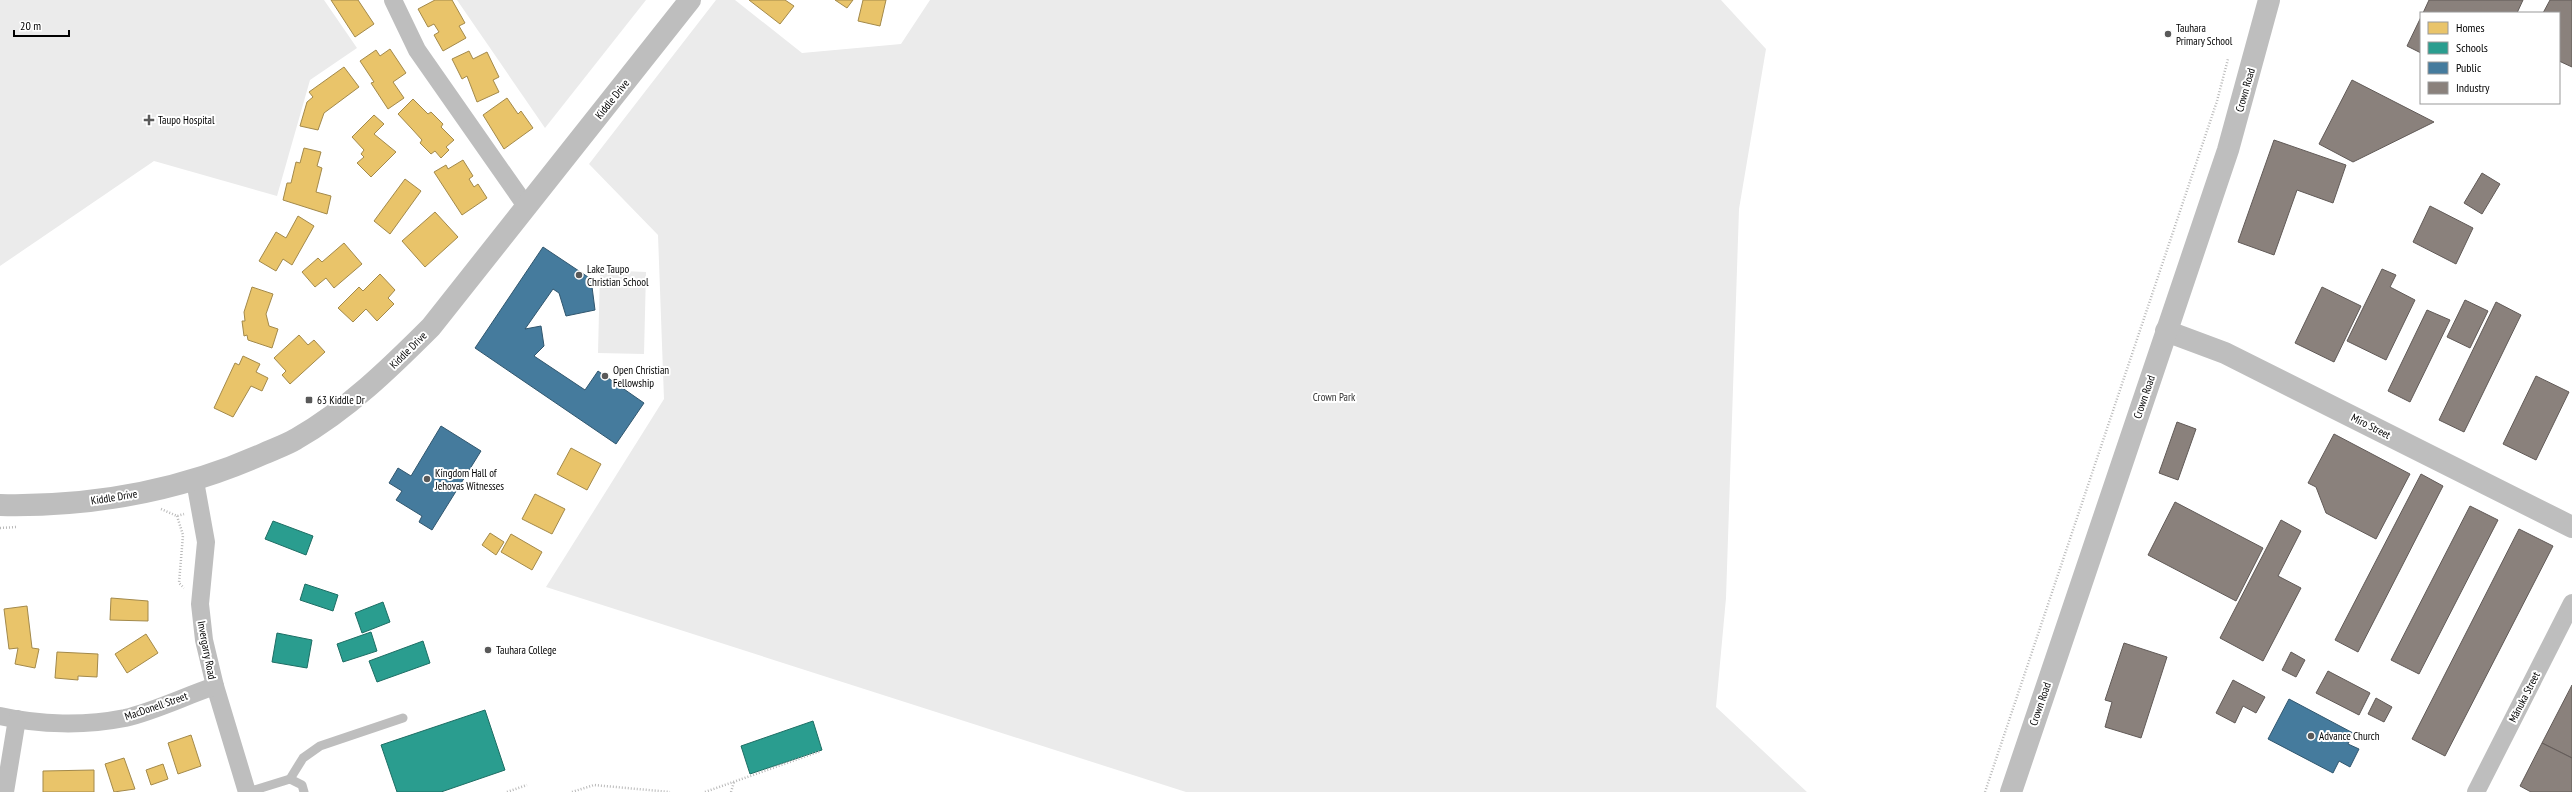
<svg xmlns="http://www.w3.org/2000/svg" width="2572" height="792" font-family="'PT Sans Narrow',sans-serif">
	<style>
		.green { fill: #ebebeb }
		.homes { fill: #e9c46a; stroke: #a3894a }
		.schools { fill: #2a9d8f; stroke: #1d6e64 }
		.public { fill: #457b9d; stroke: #30566e }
		.industry { fill: #8a817c; stroke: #615a57 }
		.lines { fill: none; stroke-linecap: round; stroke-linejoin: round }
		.path { stroke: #b9b9b9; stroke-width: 2.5; stroke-dasharray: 1 2; stroke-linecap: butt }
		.service { stroke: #bebebe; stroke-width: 9 }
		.minor { stroke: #bebebe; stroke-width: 18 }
		.tertiary { stroke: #bebebe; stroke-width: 22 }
		.poi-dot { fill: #595959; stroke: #fff; stroke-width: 1.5 }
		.labels { text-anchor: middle; stroke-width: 4; stroke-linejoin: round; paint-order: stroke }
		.poi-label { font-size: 11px; fill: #000; stroke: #fff; text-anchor: start }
		.street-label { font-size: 11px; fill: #000; stroke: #fff }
		.park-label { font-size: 11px; fill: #323232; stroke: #fff }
	</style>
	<rect width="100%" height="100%" fill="#fff"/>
	<g class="green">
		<path d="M0 0H324L357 48 310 80 277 196 154 161 0 266Z"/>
		<path d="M457 0H646L545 128Z"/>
		<path d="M716 0H735L802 53 901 44 930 0H1721L1766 49 1739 209 1726 598 1716 707 1807 792H1186L546 587 664 399 658 235 589 164Z"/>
		<path d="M600 270 646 272 644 354 598 353Z"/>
	</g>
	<g class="homes">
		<path d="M331 0H358L374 24 355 37Z"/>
		<path d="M435 0H452L465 23 459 26 466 38 443 51 434 35 439 32 434 24 428 27 418 9Z"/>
		<path d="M749 0H785L794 6 780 24Z"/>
		<path d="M835 0H853L847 8Z"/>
		<path d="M863 0H886L880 26 858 21Z"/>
		<path d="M390 49 406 73 393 82 404 98 388 109 371 83 374 82 360 61 376 50 380 56Z"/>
		<path d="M469 51 473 59 487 52 499 77 493 80 499 92 477 102 467 76 462 79 452 59Z"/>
		<path d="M344 67 359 87 324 113 318 130 300 126 307 102 313 97 309 92Z"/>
		<path d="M507 98 518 114 521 111 533 128 504 149 483 115Z"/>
		<path d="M413 99 428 114 431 112 443 124 441 127 454 140 446 147 449 150 441 158 435 151 431 154 420 143 422 140 412 129 398 114Z"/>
		<path d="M374 115 384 124 374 134 396 152 371 177 357 163 364 157 361 154 364 150 352 137Z"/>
		<path d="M304 148 321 152 317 166 322 168 316 192 331 196 327 214 283 200 287 183H291L296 162 300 163Z"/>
		<path d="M463 160 473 176 469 179 474 187 478 184 487 198 462 215 434 172 446 165 448 169Z"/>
		<path d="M405 179 421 191 390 234 374 221Z"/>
		<path d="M435 212 458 237 425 267 402 241Z"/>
		<path d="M298 216 314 226 292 265 283 259 276 271 259 261 276 232 286 238Z"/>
		<path d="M344 243 362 264 334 288 326 278 315 287 302 272 318 258 322 262Z"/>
		<path d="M380 274 395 290 388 298 394 304 377 321 366 309 353 322 338 308 359 287 363 291Z"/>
		<path d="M252 287 273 294 266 314 269 326 278 329 272 348 248 340 247 335 244 336 242 321H245L244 312Z"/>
		<path d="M299 335 308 345 314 340 325 352 290 384 282 375 286 371 274 358Z"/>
		<path d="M243 356 260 364 256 372 268 378 262 391 251 386 233 417 214 408 235 363 239 365Z"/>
		<path d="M571 448 601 464 587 490 557 474Z"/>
		<path d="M535 494 565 509 552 534 522 519Z"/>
		<path d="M490 533 504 542 496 555 482 545Z"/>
		<path d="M511 534 542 552 532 570 501 552Z"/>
		<path d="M111 598 148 601V621L110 620Z"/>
		<path d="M27 606 32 648 39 649 35 668 15 664 18 648 9 649 4 609Z"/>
		<path d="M146 634 158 653 127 673 115 654Z"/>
		<path d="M57 652 98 654 97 677 78 676V680L55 678Z"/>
		<path d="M191 735 201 766 178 774 168 743Z"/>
		<path d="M124 758 135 789 114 792 105 764Z"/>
		<path d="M163 764 168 779 151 785 146 770Z"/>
		<path d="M94 770V792H43V771Z"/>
	</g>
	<g class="schools">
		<path d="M273 521 313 536 306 555 265 539Z"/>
		<path d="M305 584 338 595 333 611 300 600Z"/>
		<path d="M383 602 390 622 362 633 355 613Z"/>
		<path d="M371 632 377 651 343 662 337 644Z"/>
		<path d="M277 633 312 640 307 668 272 662Z"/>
		<path d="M423 641 430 663 377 682 369 661Z"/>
		<path d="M485 710 505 770 441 792H397L381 745Z"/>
		<path d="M813 721 822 750 750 774 741 746Z"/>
	</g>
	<g class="public">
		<path d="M543 247 591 279 595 310 566 316 559 293 553 289 525 329 541 326 544 346 534 356 585 390 598 371 644 403 616 444 475 348Z"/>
		<path d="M441 426 481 451 432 530 419 522 422 516 396 500 402 491 389 483 398 468 411 476Z"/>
		<path d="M2289 699 2353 733 2348 744 2359 749 2350 767 2339 761 2333 773 2268 739Z"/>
	</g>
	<g class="industry">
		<path d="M2429 0H2523L2517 13H2423Z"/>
		<path d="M2550 0H2572V67L2559 61V13H2543Z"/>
		<path d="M2421 17V53L2407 46Z"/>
		<path d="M2352 80 2434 122 2353 162 2319 144Z"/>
		<path d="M2274 140 2346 165 2333 203 2297 190 2274 255 2238 242Z"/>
		<path d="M2482 173 2500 184 2482 214 2464 203Z"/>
		<path d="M2430 206 2473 228 2456 264 2413 242Z"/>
		<path d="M2382 269 2396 275 2390 287 2415 300 2386 360 2347 341Z"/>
		<path d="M2322 287 2361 306 2334 362 2295 343Z"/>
		<path d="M2465 300 2488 311 2470 348 2447 337Z"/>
		<path d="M2496 302 2521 315 2464 432 2439 420Z"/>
		<path d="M2427 310 2450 320 2410 402 2388 391Z"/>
		<path d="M2536 376 2569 392 2536 460 2503 444Z"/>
		<path d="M2177 422 2196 429 2178 480 2159 473Z"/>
		<path d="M2334 434 2410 474 2376 539 2326 513 2316 487 2308 483Z"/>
		<path d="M2421 474 2443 486 2358 652 2335 640Z"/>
		<path d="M2175 502 2263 548 2236 601 2148 555Z"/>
		<path d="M2470 506 2498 520 2419 674 2391 660Z"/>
		<path d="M2281 520 2301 531 2278 576 2301 588 2263 661 2220 638Z"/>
		<path d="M2519 529 2553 546 2445 756 2412 739Z"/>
		<path d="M2124 643 2167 657 2141 738 2105 727 2112 702 2105 700Z"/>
		<path d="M2291 652 2305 660 2296 677 2282 670Z"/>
		<path d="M2328 671 2370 693 2359 715 2316 693Z"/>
		<path d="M2233 680 2265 697 2256 713 2243 706 2235 723 2216 713Z"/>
		<path d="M2572 685V758L2542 743Z"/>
		<path d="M2376 698 2392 707 2384 722 2368 714Z"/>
		<path d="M2542 743 2572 758V792H2531L2520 786Z"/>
	</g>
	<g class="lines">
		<g class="path">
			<path d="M161 509 177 516 184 514"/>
			<path d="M177 516 183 535 179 583 184 588"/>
			<path d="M0 528 17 527"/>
			<path d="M507 792 527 785"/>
			<path d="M572 792 594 785 670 792"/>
			<path d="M705 792 821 751"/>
			<path d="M731 792 734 782"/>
			<path d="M1985 792 2217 101 2228 59"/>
		</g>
		<g class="service">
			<path d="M290 779 303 758 320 746 403 718"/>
			<path d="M248 792 290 779 302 785 304 792"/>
		</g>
		<g class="minor">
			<path d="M393 0 417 50 526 206"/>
			<path d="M195 481 206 542 200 604 204 640 215 686 247 792"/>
			<path d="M0 716C40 725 85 726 125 718 155 711 185 696 215 686"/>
			<path d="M5 792 17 719"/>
			<path d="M2476 792 2572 603"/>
		</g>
		<g class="tertiary">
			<path d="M2166 331 2225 353 2572 527"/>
			<path d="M0 505C91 507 180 491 263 454 274 449 286 445 296 439 347 410 390 368 431 327L690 0"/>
			<path d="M2011 792 2228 150 2269 0"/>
		</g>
	</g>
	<g class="poi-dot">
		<circle cx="2168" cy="34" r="4"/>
		<path d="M147 114h4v4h4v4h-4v4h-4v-4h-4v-4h4z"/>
		<circle cx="579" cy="275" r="4"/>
		<circle cx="605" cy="376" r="4"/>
		<rect x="305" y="396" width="8" height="8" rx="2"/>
		<circle cx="427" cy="479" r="4"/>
		<circle cx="488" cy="650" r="4"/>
		<circle cx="2311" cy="736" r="4"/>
	</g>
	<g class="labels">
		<g class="poi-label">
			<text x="2176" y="32">Tauhara<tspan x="2176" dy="13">Primary School</tspan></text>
			<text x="158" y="124">Taupo Hospital</text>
			<text x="587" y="273">Lake Taupo<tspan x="587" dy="13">Christian School</tspan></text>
			<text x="613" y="374">Open Christian<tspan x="613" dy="13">Fellowship</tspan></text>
			<text x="317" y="404">63 Kiddle Dr</text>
			<text x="435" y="477">Kingdom Hall of<tspan x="435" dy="13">Jehovas Witnesses</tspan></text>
			<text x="496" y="654">Tauhara College</text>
			<text x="2319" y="740">Advance Church</text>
		</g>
		<g class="street-label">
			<text transform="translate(2245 90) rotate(-74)" y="4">Crown Road</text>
			<text transform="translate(612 99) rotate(-51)" y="4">Kiddle Drive</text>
			<text transform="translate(408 350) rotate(-45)" y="4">Kiddle Drive</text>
			<text transform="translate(2144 397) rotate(-71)" y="4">Crown Road</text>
			<text transform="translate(2371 426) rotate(27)" y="4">Miro Street</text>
			<text transform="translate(114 497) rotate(-9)" y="4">Kiddle Drive</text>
			<text transform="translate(207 650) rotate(79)" y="4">Invergarry Road</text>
			<text transform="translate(2524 697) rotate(-63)" y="4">Mānuka Street</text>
			<text transform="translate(2040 704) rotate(-71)" y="4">Crown Road</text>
			<text transform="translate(156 706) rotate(-19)" y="4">MacDonell Street</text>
		</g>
		<g class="park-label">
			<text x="1334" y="401">Crown Park</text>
		</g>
	</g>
	<rect x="2420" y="12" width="140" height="92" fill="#ffffff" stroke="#999999"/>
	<rect x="2428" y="22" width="20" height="12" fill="#e9c46a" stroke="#999999"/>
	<text x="2456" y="32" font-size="12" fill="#000000">Homes</text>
	<rect x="2428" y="42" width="20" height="12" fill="#2a9d8f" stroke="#999999"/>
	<text x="2456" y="52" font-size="12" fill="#000000">Schools</text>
	<rect x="2428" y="62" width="20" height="12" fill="#457b9d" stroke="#999999"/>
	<text x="2456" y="72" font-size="12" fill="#000000">Public</text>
	<rect x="2428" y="82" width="20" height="12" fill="#8a817c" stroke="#999999"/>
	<text x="2456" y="92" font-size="12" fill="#000000">Industry</text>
	<path d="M14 30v6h55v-6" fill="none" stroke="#000000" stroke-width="2"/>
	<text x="20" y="30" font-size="12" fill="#000000" stroke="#ffffff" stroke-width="3" paint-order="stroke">20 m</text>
</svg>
